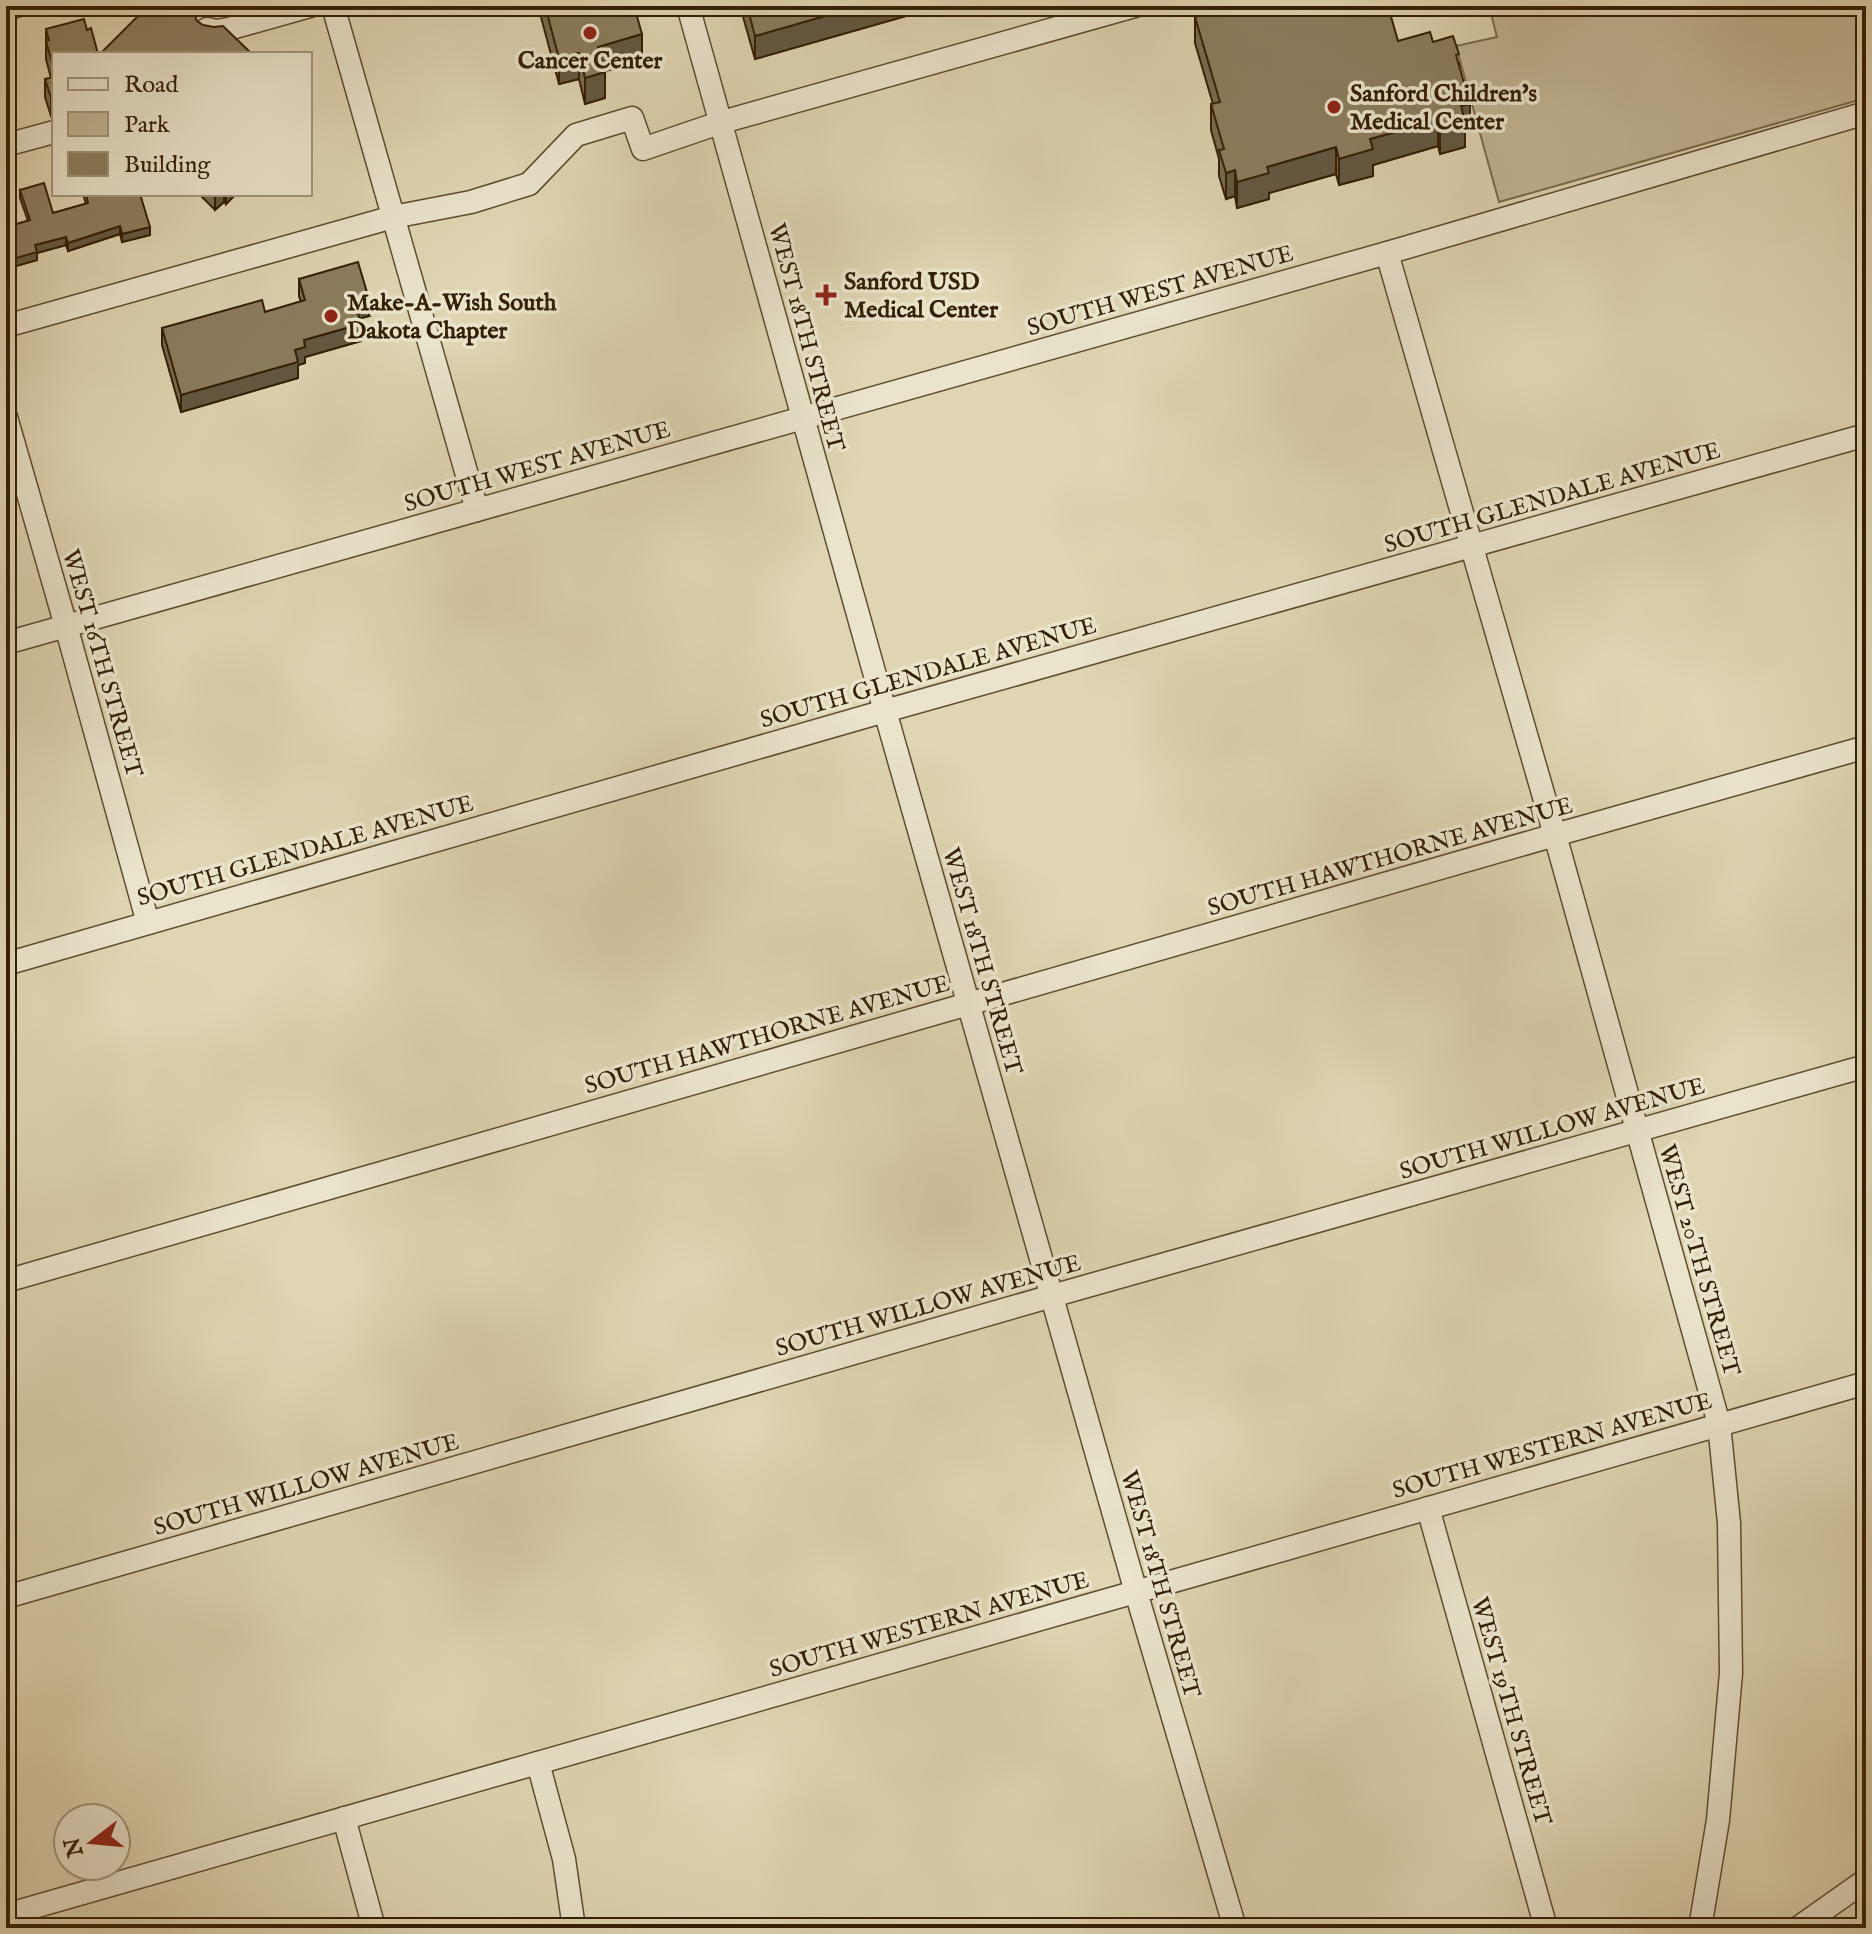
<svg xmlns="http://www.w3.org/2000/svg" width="1872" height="1934" font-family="'IM FELL English',serif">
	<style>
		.green { fill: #c2b695; stroke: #7a6b4d; stroke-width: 2 }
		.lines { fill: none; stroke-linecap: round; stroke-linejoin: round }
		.minor-casing { stroke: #5e4d30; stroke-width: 25 }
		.minor { stroke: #eae4cd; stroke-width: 22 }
		.wall { fill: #786c52; stroke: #332005; stroke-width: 2 }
		.shaded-wall { fill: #625842; stroke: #332005; stroke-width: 2 }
		.building { fill: #8c7e5f; stroke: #332005; stroke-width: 2 }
		.poi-dot { fill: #8f2418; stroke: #eae4cd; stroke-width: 3 }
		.labels { text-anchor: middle; stroke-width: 7; stroke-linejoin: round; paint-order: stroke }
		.poi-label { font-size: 24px; font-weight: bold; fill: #332005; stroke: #eae4cd; text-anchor: start }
		.street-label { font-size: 24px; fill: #332005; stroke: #eae4cd }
	</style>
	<rect width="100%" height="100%" fill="#dfd5b2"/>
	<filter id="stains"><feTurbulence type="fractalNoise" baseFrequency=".0025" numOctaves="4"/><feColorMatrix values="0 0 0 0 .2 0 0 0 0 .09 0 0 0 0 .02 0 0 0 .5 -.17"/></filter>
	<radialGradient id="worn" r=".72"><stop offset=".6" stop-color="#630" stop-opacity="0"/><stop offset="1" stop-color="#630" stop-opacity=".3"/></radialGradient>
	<path class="green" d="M1489 6H1866V98L1499 202 1456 46 1497 37Z"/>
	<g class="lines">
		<g class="minor-casing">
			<g id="minor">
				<path d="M333 6 477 510"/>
				<path d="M688 6 885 711 1136 1592 1235 1928"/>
				<path d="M6 9 16 6"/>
				<path d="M207 29 216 31 228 29 310 6"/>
				<path d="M6 145 54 132"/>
				<path d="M1387 253 1555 835 1719 1424 1729 1523 1731 1673 1718 1820 1700 1928"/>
				<path d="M6 326 393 217 471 202 529 184 576 135 632 118 643 149 722 122 1135 6"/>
				<path d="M6 417 66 626 148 923"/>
				<path d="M6 643 1387 253 1866 113"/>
				<path d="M6 964 885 711 1866 435"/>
				<path d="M6 1281 1555 835 1866 747"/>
				<path d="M1428 1508 1546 1928"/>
				<path d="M6 1597 1052 1296 1866 1066"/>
				<path d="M538 1763 564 1859 574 1928"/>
				<path d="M344 1818 374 1928"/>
				<path d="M6 1915 1866 1383"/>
				<path d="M1798 1928 1866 1880"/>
			</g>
		</g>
		<use href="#minor" class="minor"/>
	</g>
	<g class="wall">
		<path d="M202 6H219V16L205 15Z"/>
		<path d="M538 6H634L642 61 605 71V98L585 104 579 79 559 84Z"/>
		<path d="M740 6H941L755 59Z"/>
		<path d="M1195 17 1398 41 1433 42 1459 63 1470 130 1465 132V147L1440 154 1438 146 1373 165V176L1339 185 1336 174 1269 193V199L1237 208 1235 196 1226 199 1219 176V159L1211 130V104H1213L1195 43Z"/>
		<path d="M46 29 54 54V115L51 116 45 97V79L51 78 46 59Z"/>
		<path d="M20 190 53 213 86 204 83 194H140L150 235 122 242 120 234 68 251 66 245 37 253V260L6 269V234L10 233V226L28 221 20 198Z"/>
		<path d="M199 194H236L226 204 224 202 215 210Z"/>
		<path d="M299 279 369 316 360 318 361 341 305 357V363L298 365V378L181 412 162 345V328L265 312 301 302 299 296Z"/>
	</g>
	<g class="shaded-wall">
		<path d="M860 6H941L755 59V36Z"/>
		<path d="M642 34V61L598 73V47Z"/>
		<path d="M579 53V79L559 84V58Z"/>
		<path d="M605 72V98L585 104V78Z"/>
		<path d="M54 97V115L51 116V98Z"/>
		<path d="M1470 104V130L1465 132V147L1440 154V128L1461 106Z"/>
		<path d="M1438 120V146L1373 165V176L1339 185V159L1370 139Z"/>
		<path d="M1336 147V174L1269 193V199L1237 208V182L1267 167Z"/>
		<path d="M1235 170V196L1226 199V173Z"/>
		<path d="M215 194H224V202L215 210Z"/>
		<path d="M226 194H236L226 204Z"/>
		<path d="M120 226V234L68 251V243Z"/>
		<path d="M150 227V235L122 242V234Z"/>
		<path d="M66 237V245L37 253V260L6 269V261L35 245Z"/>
		<path d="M369 299V316L355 320V303Z"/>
		<path d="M361 324V341L305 357V363L298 365V378L181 412V395L295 350 304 340Z"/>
	</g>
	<g class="building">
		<path d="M148 6H162L170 14H173L181 6 189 10H193L197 21 203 25 214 27 223 26 252 54H100Z"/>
		<path d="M545 6H634L642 34 598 47 605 72 585 78 579 53 559 58Z"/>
		<path d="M747 6H860L755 36Z"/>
		<path d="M1235 6H1388L1398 41 1430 32 1433 42 1453 36 1459 54 1456 55 1470 104 1461 106 1465 121 1440 128 1438 120 1370 139 1373 149 1339 159 1336 147 1267 167 1269 173 1237 182 1235 170 1226 173 1219 150 1224 149 1211 104 1220 102 1195 17Z"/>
		<path d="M84 19 87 30 91 28 98 54H54V70L46 41 49 40 46 29Z"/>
		<path d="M54 77V97L51 98 45 79Z"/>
		<path d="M44 183 53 213 88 203 86 194H140L150 227 122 234 120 226 68 243 66 237 35 245 37 252 6 261V234L12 232 10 226 30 220 20 190Z"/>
		<path d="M358 262 369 299 355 303 361 324 304 340 305 347 295 350 298 362 181 395 162 328 262 300 265 312 305 300 299 279Z"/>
	</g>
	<g class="poi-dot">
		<circle cx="590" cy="33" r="8"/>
		<circle cx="1334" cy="107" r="8"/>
		<path d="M822 283h8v8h8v8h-8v8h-8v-8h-8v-8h8z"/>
		<circle cx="331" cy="316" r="8"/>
	</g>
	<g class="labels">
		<g class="poi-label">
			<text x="590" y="68" text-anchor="middle">Cancer Center</text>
			<text x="1350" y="101">Sanford Children's<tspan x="1350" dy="28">Medical Center</tspan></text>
			<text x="844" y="289">Sanford USD<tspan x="844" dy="28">Medical Center</tspan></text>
			<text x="347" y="310">Make-A-Wish South<tspan x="347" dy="28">Dakota Chapter</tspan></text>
		</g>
		<g class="street-label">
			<text transform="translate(1160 290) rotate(-16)" y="8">SOUTH WEST AVENUE</text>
			<text transform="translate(807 337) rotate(75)" y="8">WEST 18TH STREET</text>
			<text transform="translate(537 466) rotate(-16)" y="8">SOUTH WEST AVENUE</text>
			<text transform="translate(1552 497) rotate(-16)" y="8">SOUTH GLENDALE AVENUE</text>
			<text transform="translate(103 663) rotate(74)" y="8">WEST 16TH STREET</text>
			<text transform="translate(928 672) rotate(-16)" y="8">SOUTH GLENDALE AVENUE</text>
			<text transform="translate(305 850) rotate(-16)" y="8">SOUTH GLENDALE AVENUE</text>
			<text transform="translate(1390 856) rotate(-16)" y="8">SOUTH HAWTHORNE AVENUE</text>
			<text transform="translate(983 961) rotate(74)" y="8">WEST 18TH STREET</text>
			<text transform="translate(767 1034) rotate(-16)" y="8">SOUTH HAWTHORNE AVENUE</text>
			<text transform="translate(1552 1128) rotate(-16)" y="8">SOUTH WILLOW AVENUE</text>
			<text transform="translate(1700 1260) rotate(74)" y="8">WEST 20TH STREET</text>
			<text transform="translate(928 1305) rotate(-16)" y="8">SOUTH WILLOW AVENUE</text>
			<text transform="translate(1552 1445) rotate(-16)" y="8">SOUTH WESTERN AVENUE</text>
			<text transform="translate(306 1484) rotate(-16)" y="8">SOUTH WILLOW AVENUE</text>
			<text transform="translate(1161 1584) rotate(74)" y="8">WEST 18TH STREET</text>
			<text transform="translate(929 1624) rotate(-16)" y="8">SOUTH WESTERN AVENUE</text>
			<text transform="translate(1512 1711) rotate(74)" y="8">WEST 19TH STREET</text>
		</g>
	</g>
	<rect width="1872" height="1934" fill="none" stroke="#dfd5b2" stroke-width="32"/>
	<rect x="8" y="8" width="1856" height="1918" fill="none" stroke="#332005" stroke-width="4"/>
	<rect x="16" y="16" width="1840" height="1902" fill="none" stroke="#332005" stroke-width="2"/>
	<rect x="52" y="52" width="260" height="144" fill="#eae4cd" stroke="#a1967d" stroke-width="2"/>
	<rect x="68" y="78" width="40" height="12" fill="#eae4cd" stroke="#a1967d" stroke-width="2"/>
	<text x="124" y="92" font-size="24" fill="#332005">Road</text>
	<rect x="68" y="112" width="40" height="24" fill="#c2b695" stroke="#a1967d" stroke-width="2"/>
	<text x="124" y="132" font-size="24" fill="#332005">Park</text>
	<rect x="68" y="152" width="40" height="24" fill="#8c7e5f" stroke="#a1967d" stroke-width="2"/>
	<text x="124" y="172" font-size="24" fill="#332005">Building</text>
	<g transform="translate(92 1842) rotate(254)"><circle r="38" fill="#eae4cd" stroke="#a1967d" stroke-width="2"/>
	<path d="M0-6L14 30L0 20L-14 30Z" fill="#8f2418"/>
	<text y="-12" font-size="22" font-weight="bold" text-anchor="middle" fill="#332005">N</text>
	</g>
	<rect width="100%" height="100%" filter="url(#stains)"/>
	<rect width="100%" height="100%" fill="url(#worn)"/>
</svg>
